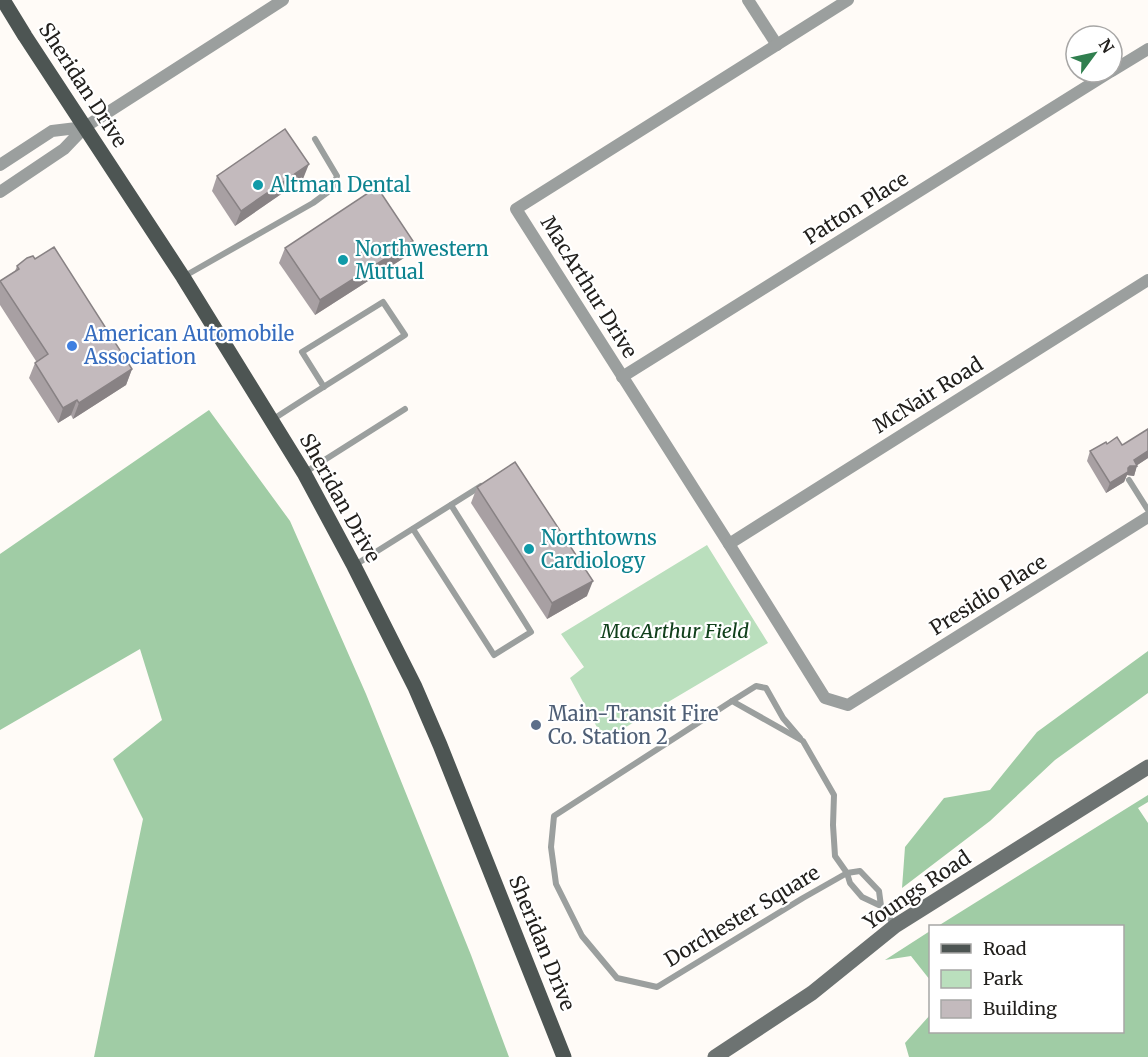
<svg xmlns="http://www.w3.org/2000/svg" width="1148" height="1057" font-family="Merriweather,serif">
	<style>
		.green { fill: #badfbd }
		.forest { fill: #a0cca5 }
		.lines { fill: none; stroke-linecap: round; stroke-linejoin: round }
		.lane { stroke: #9b9f9e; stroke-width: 6 }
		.street { stroke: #9b9f9e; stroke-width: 12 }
		.secondary { stroke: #6d7372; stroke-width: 15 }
		.primary { stroke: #4d5553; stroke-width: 15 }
		.wall { fill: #a8a0a3 }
		.shaded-wall { fill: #888284 }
		.building { fill: #c3babd; stroke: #888284; stroke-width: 1.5 }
		.culture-dot { fill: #0f9aa8; stroke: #fff; stroke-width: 2 }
		.shop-dot { fill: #3f7fe0; stroke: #fff; stroke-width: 2 }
		.service-dot { fill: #5c6f8a; stroke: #fff; stroke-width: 2 }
		.labels { text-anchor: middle; stroke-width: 4.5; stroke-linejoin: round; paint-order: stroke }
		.street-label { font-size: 20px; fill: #22201d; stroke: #fff }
		.culture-label { font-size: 20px; fill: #0d838f; stroke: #fff; text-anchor: start }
		.shop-label { font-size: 20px; fill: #366cbe; stroke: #fff; text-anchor: start }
		.park-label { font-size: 20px; font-style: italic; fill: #11401c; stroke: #fff }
		.service-label { font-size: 20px; fill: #4e5e75; stroke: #fff; text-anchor: start }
	</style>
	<rect width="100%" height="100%" fill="#fffbf7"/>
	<path class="green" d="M707 545 768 643 604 740 570 678 584 667 561 634Z"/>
	<g class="forest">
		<path d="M209 410 290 521 366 694 471 955 509 1057H94L143 819 113 759 162 720 140 649 0 730V554Z"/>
		<path d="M1148 651V693L1055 760 990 821 902 888 905 847 944 798 990 790 1037 732Z"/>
		<path d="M1148 795V802L1138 808 1148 823V1057H909L905 1043 930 1015V1032H1122V926H938Z"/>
		<path d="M930 931V980L911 956 885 960Z"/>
	</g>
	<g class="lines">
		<g class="lane">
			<path d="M183 277 313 203 332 189 337 176 315 139"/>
			<path d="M272 420C316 391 361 364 405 335L383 302 302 352 324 387"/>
			<path d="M304 473 405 409"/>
			<path d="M1129 480 1148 510"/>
			<path d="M413 529 494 655 531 632 451 505"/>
			<path d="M355 565 481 486"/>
			<path d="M732 701 756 686 766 688 783 718 800 738"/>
			<path d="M881 906 862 897 850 883 847 873 835 856 833 825 834 795 803 741 732 701 554 816 551 847 556 884 582 936 617 978 657 987 803 898 847 873 860 871 879 891 881 906 895 926"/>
		</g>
		<g class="street">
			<path d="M748 0 777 45"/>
			<path d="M848 0 516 209 729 544 825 698 848 705 1148 517"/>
			<path d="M1112 71 1148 49"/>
			<path d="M0 165 52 131 85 127"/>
			<path d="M0 192 64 149 85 127 283 0"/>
			<path d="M622 377 1110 72"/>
			<path d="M729 544 1148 280"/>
		</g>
		<path class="secondary" d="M715 1057 812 993 895 926 1148 767"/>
		<path class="primary" d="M3 0 25 36 183 277 304 473 354 566 415 687 440 745 564 1057"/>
	</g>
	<g class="wall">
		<path d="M217 176 303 179 235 226 212 191Z"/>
		<path d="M285 248 407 256 315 315 279 263Z"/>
		<path d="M17 266 132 369 126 385 73 419 71 415 58 423 29 378 35 363 36 361 0 305V281L15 271Z"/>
		<path d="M1107 444H1124L1148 458 1137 465 1134 476 1127 475 1124 482 1106 493 1087 461 1090 451Z"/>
		<path d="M477 487 587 596 547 619 471 503Z"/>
	</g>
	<g class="shaded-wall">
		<path d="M309 164 303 179 235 226 241 211Z"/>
		<path d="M413 241 407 256 315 315 320 300Z"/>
		<path d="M132 369 126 385 73 419 79 403Z"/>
		<path d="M77 400 71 415 58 423 63 408Z"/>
		<path d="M1148 451V458L1136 466H1137L1134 476 1127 475 1124 482 1106 493 1110 483 1128 468 1134 460Z"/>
		<path d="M593 581 587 596 547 619 552 603Z"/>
	</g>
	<g class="building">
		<path d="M285 129 309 164 241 211 217 176Z"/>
		<path d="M377 187 413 241 320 300 285 248Z"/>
		<path d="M54 247 132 369 79 403 77 400 63 408 35 363 48 354 0 281 19 269 17 266 27 258 33 256 35 259Z"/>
		<path d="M1148 429V451L1134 460 1137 466H1130L1128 468V472L1110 483 1090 451 1106 442 1107 444 1117 437 1122 445 1124 444Z"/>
		<path d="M515 462 593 581 552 603 477 487Z"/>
	</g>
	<g class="culture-dot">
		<circle cx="258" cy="185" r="6"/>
		<circle cx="343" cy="260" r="6"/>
		<circle cx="529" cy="549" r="6"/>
	</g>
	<circle class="shop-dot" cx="72" cy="346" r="6"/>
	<circle class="service-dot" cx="536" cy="725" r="6"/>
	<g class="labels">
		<g class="street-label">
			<text transform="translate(83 85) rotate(57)" y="7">Sheridan Drive</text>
			<text transform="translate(856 208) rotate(-32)" y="7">Patton Place</text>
			<text transform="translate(589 287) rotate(58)" y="7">MacArthur Drive</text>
			<text transform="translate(928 395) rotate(-32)" y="7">McNair Road</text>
			<text transform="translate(340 498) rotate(61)" y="7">Sheridan Drive</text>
			<text transform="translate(988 595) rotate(-32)" y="7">Presidio Place</text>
			<text transform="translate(917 890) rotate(-34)" y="7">Youngs Road</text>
			<text transform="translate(742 916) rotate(-31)" y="7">Dorchester Square</text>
			<text transform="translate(542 943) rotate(68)" y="7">Sheridan Drive</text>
		</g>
		<g class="culture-label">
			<text x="270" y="192">Altman Dental</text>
			<text x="355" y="256">Northwestern<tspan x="355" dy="23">Mutual</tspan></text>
			<text x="541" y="545">Northtowns<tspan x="541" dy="23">Cardiology</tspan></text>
		</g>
		<g class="shop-label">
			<text x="84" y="341">American Automobile<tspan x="84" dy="23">Association</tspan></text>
		</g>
		<g class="park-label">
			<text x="675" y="638">MacArthur Field</text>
		</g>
		<g class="service-label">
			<text x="548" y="721">Main-Transit Fire<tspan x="548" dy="23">Co. Station 2</tspan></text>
		</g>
	</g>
	<rect x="929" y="925" width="195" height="108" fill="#ffffff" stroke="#a7a6a5" stroke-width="1.5"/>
	<rect x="941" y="944" width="30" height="9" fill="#4d5553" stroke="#a7a6a5" stroke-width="1.5"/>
	<text x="983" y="955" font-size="18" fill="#22201d">Road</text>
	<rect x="941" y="970" width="30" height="18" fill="#badfbd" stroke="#a7a6a5" stroke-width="1.5"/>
	<text x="983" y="985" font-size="18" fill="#22201d">Park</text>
	<rect x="941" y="1000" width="30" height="18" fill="#c3babd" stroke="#a7a6a5" stroke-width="1.5"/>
	<text x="983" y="1015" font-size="18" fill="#22201d">Building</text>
	<g transform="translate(1094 54) rotate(57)"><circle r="28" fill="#ffffff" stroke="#a7a6a5" stroke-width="1.5"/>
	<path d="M0-4.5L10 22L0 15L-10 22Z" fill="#307f4f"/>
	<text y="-9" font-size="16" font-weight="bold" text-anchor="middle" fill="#22201d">N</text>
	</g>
</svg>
